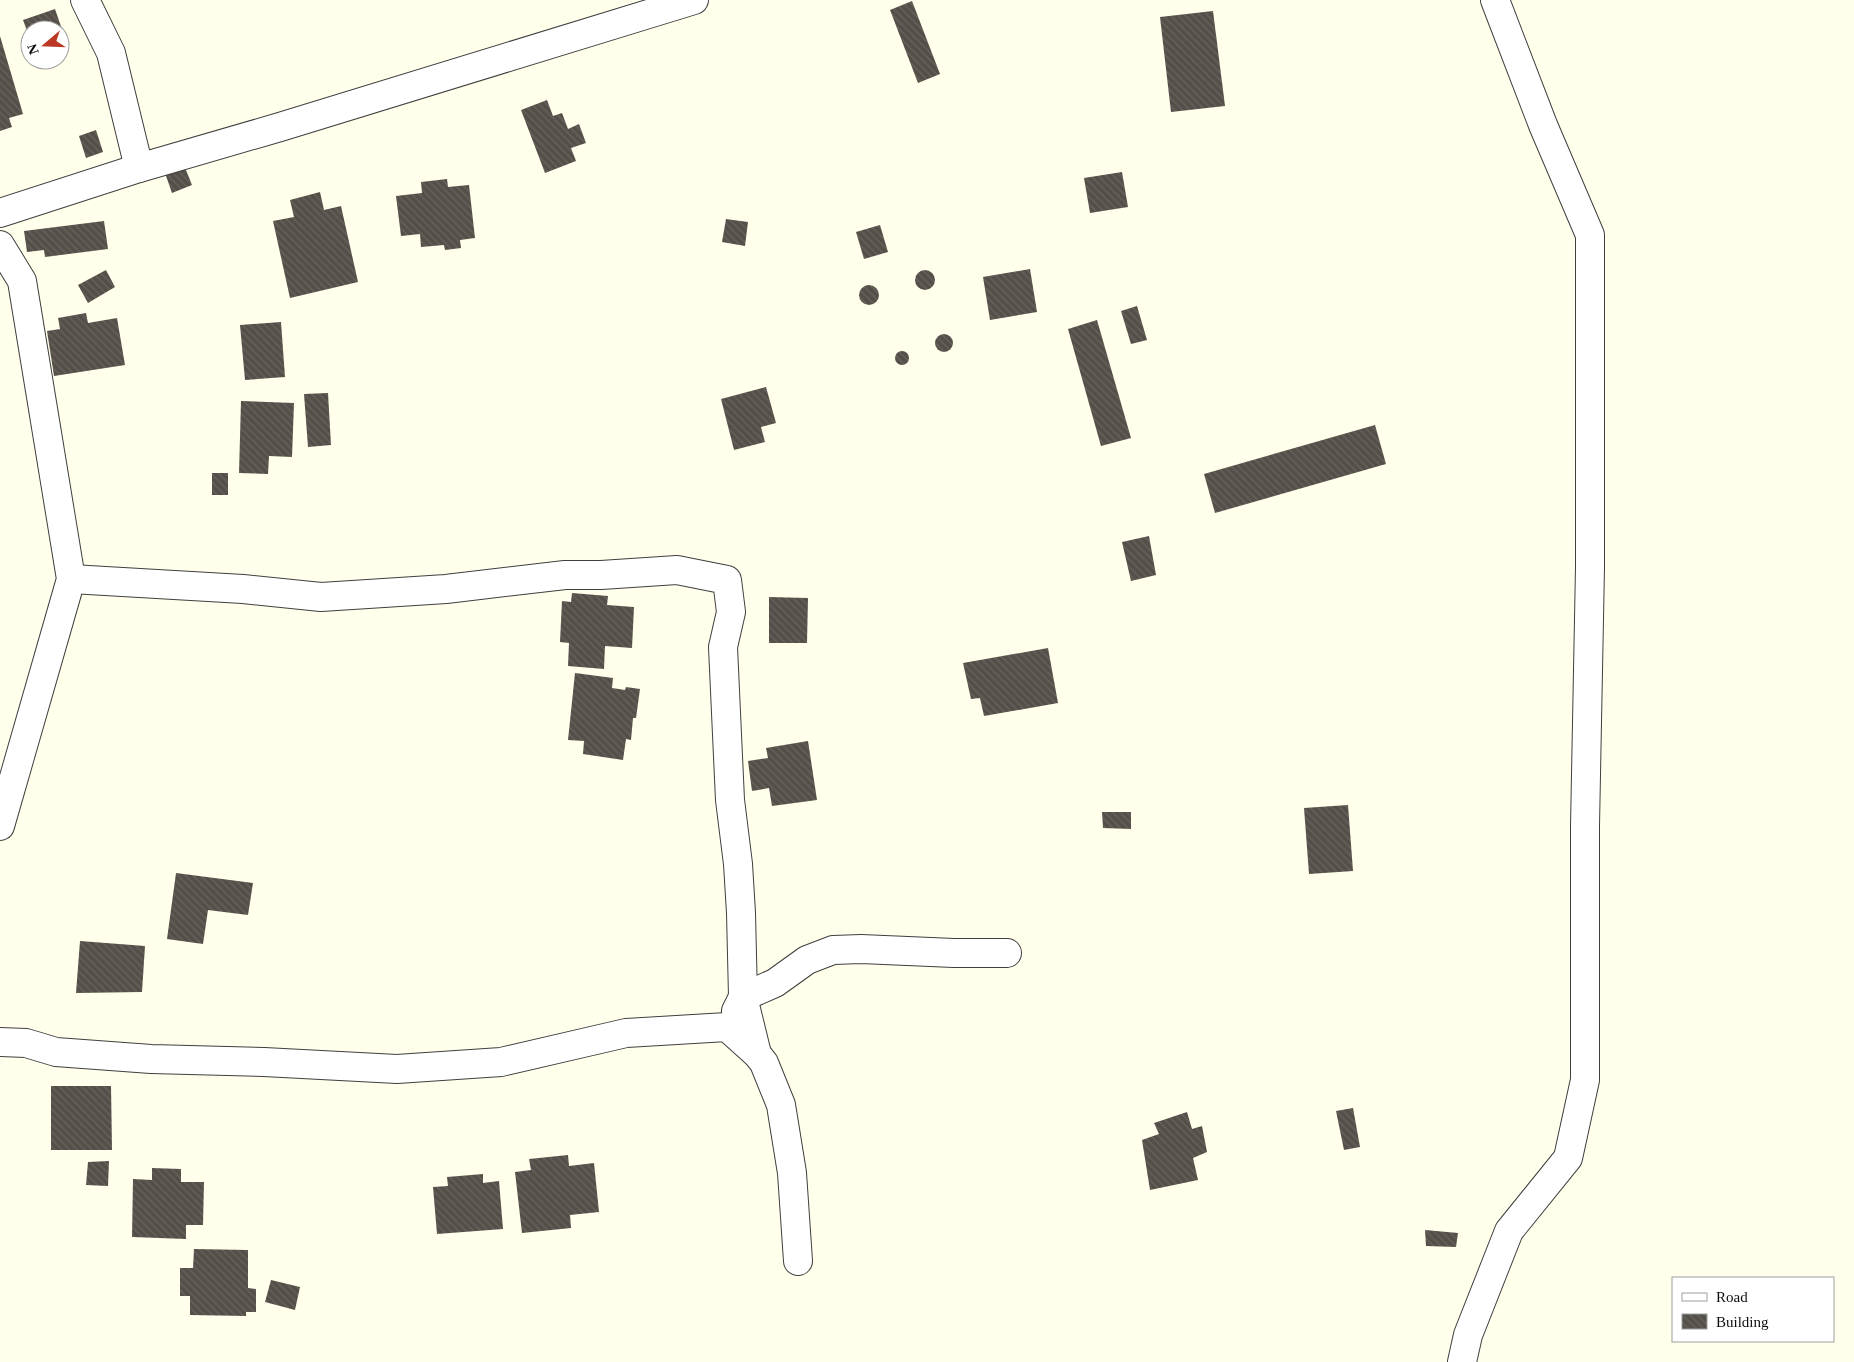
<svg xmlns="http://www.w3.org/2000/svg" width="1854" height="1362" font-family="'Times New Roman',serif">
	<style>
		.building { fill: url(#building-back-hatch) }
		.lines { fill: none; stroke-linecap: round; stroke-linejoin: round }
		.street-casing { stroke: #3f3f3f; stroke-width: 30 }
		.street { stroke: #fff; stroke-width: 28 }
	</style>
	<defs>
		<pattern id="building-back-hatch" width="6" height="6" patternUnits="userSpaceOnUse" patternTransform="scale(1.25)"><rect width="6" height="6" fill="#544f48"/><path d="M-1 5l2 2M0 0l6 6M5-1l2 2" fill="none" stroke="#68645e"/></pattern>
	</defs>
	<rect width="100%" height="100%" fill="#ffffeb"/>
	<g class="building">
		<path d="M912 1 940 74 918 83 890 10Z"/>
		<path d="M55 9 66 41 60 44V30H30V39L23 20Z"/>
		<path d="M1213 11 1225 106 1171 112 1160 17Z"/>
		<path d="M0 36 23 114 9 118 12 127 0 131Z"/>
		<path d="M547 100 553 116 562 113 568 129 579 124 586 143 571 148 576 161 545 173 521 110Z"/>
		<path d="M96 130 103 152 86 158 79 136Z"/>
		<path d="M184 165 192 185 172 193 165 173Z"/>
		<path d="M1122 172 1128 207 1090 213 1084 178Z"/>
		<path d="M447 179 448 187 469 185 475 238 460 240 461 248 445 250 444 245 421 247 420 234 401 236 396 196 422 193 421 182Z"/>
		<path d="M320 192 324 210 341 206 358 282 290 298 273 221 294 217 290 200Z"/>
		<path d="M726 219 748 222 745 246 722 242Z"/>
		<path d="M104 221 108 249 45 257 44 250 27 252 24 231Z"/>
		<path d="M880 225 888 252 864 259 856 232Z"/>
		<path d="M1030 269 1037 312 990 320 983 277Z"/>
		<path d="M106 270 115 287 88 303 78 285Z"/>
		<circle cx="925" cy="280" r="10"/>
		<circle cx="869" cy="295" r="10"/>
		<path d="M1137 306 1147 340 1131 344 1121 311Z"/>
		<path d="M86 313 88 323 117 318 125 365 54 376 47 331 60 329 58 318Z"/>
		<path d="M1097 320 1131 438 1101 446 1068 329Z"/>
		<path d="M281 322 285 377 245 380 240 325Z"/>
		<circle cx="944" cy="343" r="9"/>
		<circle cx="902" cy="358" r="7"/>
		<path d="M766 387 776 423 761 427 765 442 734 450 721 399Z"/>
		<path d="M328 393 331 445 308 447 304 394Z"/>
		<path d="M241 401 294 403 292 457 269 456 268 474 239 473Z"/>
		<path d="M1375 425 1386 464 1215 513 1204 474Z"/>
		<rect x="212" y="473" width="16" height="22"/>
		<path d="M1149 536 1156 575 1131 581 1122 542Z"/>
		<path d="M572 593 608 596 607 605 634 607 632 648 605 646 604 669 568 666 569 643 560 642 562 601 571 602Z"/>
		<path d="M769 597 808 598 807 643H769Z"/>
		<path d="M1048 648 1058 703 984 716 980 698 971 699 963 663Z"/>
		<path d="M575 673 613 678 612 688 625 690 626 687 640 689 636 718H633L631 740 626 739 623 760 583 754 584 741 568 740Z"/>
		<path d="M808 741 817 800 772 806 769 788 752 791 748 761 768 758 766 748Z"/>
		<path d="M1348 805 1353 871 1309 874 1304 808Z"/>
		<path d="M1102 812H1131V829L1103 828Z"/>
		<path d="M176 873 253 883 248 915 208 910 203 944 167 939Z"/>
		<path d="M80 941 145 946 142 992 76 993Z"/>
		<path d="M51 1086H111L112 1150H51Z"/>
		<path d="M1353 1108 1360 1147 1344 1150 1336 1111Z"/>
		<path d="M1187 1112 1192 1129 1202 1126 1207 1152 1193 1158 1198 1180 1150 1190 1142 1140 1159 1134 1154 1123Z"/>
		<path d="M568 1155 569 1166 594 1163 599 1212 570 1215 571 1228 522 1233 515 1172 531 1170 529 1159Z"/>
		<path d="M109 1161 108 1186 86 1185 88 1162Z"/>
		<path d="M152 1168 181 1169V1182H204L203 1225H186V1239L132 1237 133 1179 152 1180Z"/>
		<path d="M483 1174V1183L499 1181 503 1229 437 1234 433 1187 448 1186 447 1177Z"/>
		<path d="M1425 1230 1458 1233 1456 1247 1426 1246Z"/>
		<path d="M194 1249 248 1250V1288L256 1289V1312H246V1316L190 1315V1296H180V1268H193Z"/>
		<path d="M271 1280 300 1287 295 1310 265 1302Z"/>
	</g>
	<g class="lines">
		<g class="street-casing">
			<g id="street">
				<path d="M85 0 111 53 139 168"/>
				<path d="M0 213 139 168 280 127 694 0"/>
				<path d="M0 245 22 281 71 579 0 826"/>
				<path d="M71 579 243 589 321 597 446 589 565 575H601L677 570 727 580 731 612 723 647 730 800 738 864 741 913 743 997 757 1054 764 1063 781 1105 792 1173 798 1261"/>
				<path d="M736 1011 743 997 775 983 807 960 833 950 861 949 954 953H1007"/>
				<path d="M0 1042 26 1043 56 1052 151 1059 264 1062 397 1069 501 1062 626 1033 727 1027 757 1054"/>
				<path d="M1462 1362 1468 1335 1509 1231 1568 1158 1585 1080V826L1590 567V235L1543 125 1495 0"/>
			</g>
		</g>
		<use href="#street" class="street"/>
	</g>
	<rect x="1672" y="1277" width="162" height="65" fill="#ffffff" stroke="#9e9e9e"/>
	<rect x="1682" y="1293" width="25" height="8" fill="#ffffff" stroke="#9e9e9e"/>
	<text x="1716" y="1302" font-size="15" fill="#0c0c0c">Road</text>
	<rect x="1682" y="1314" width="25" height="15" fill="url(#building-back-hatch)" stroke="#9e9e9e"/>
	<text x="1716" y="1327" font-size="15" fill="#0c0c0c">Building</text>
	<g transform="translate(45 45) rotate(251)"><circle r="24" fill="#ffffff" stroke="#9e9e9e"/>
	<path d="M0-4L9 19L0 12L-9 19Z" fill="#bb3924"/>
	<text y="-8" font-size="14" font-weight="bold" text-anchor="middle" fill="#0c0c0c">N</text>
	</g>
</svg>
